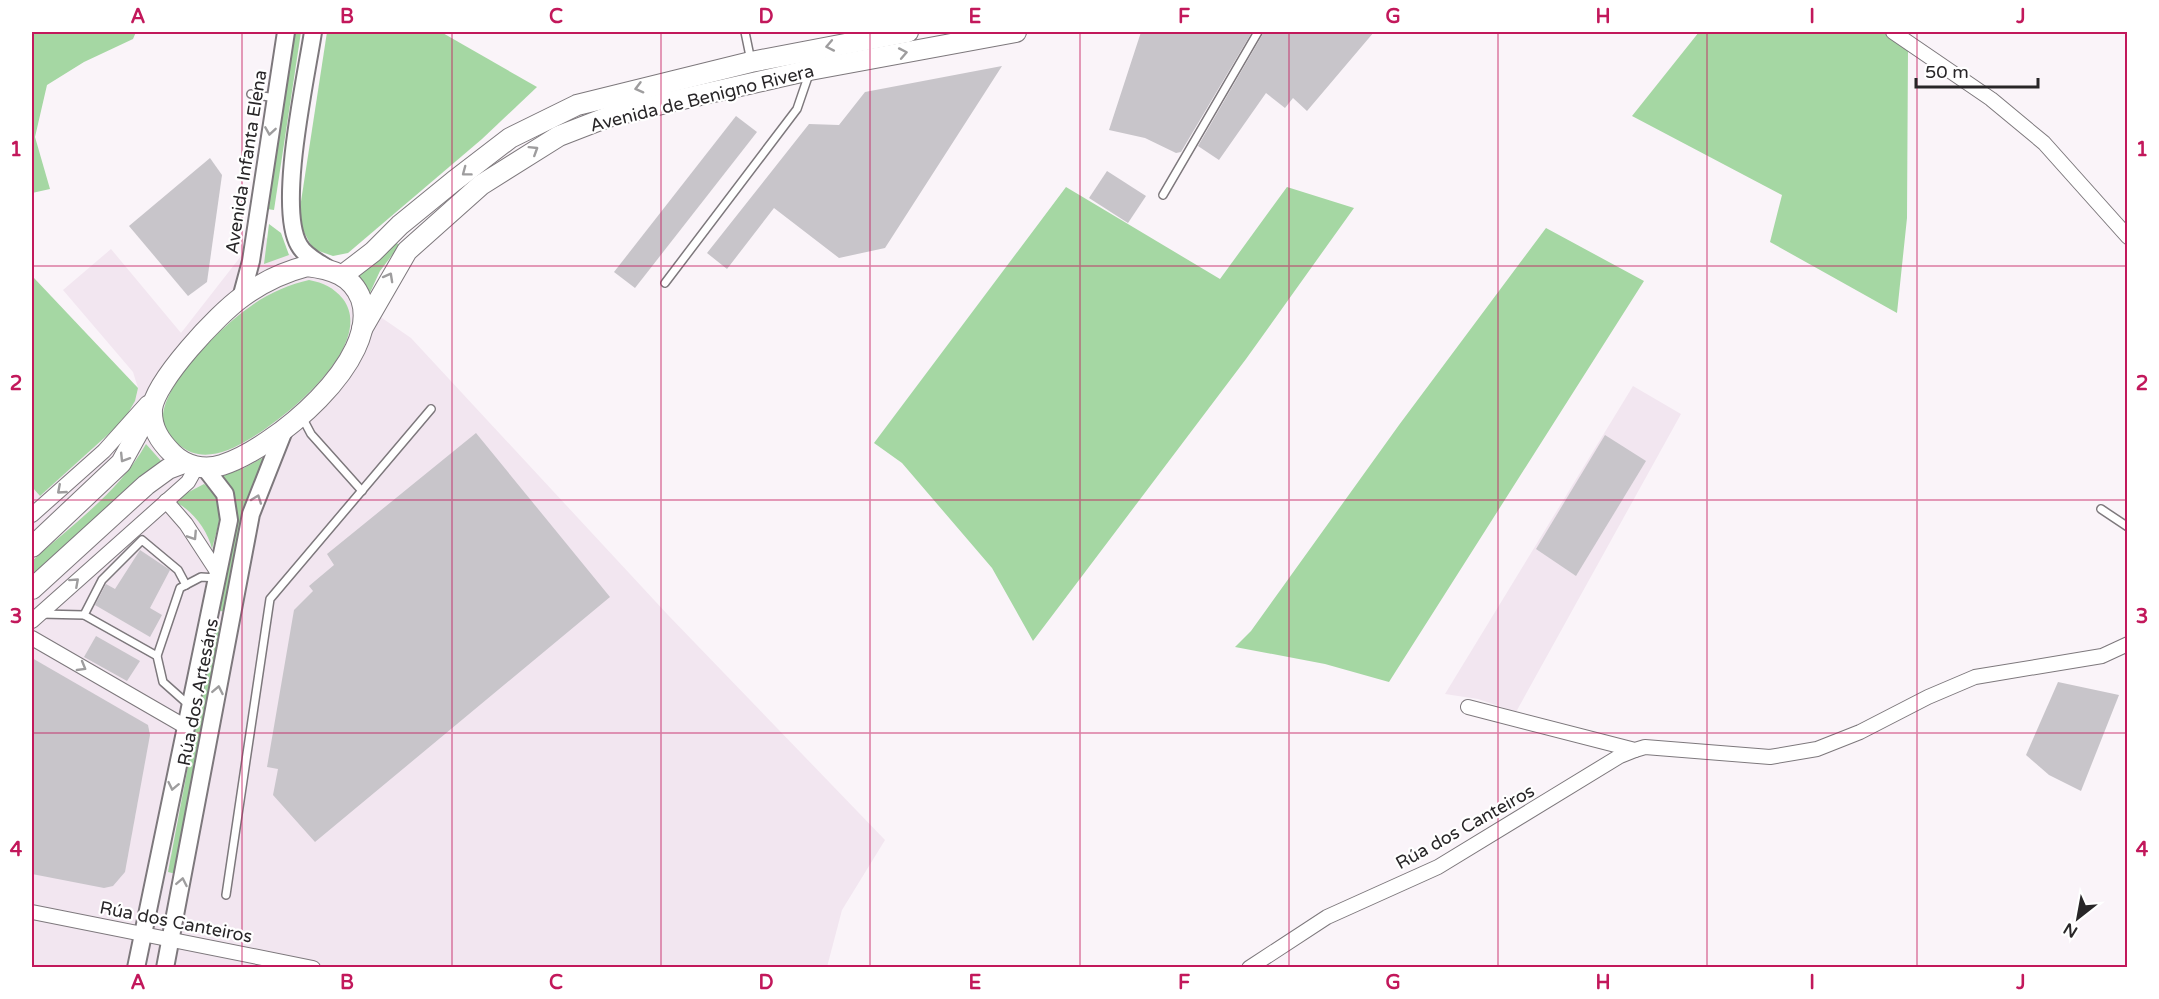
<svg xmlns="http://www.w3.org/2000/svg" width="2159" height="999" font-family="'Varela Round',sans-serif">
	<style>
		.built { fill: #f2e6f0 }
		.green { fill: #a5d7a3 }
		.building { fill: #c8c5ca }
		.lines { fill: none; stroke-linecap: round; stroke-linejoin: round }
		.service-casing { stroke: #7d787c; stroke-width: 10 }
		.minor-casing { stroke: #7d787c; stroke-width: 16 }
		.tertiary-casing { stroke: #7d787c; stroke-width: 20 }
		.secondary-casing { stroke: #7d787c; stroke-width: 22 }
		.service { stroke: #fff; stroke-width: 7 }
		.minor { stroke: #fff; stroke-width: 14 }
		.tertiary { stroke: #fff; stroke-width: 16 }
		.secondary { stroke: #fff; stroke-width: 20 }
		.oneway { stroke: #9e9d9e }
		.grid { fill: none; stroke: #c2185b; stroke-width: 1.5; stroke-opacity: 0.55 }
		.labels { text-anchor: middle; stroke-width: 4.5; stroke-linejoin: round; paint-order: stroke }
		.street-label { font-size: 18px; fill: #282628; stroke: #fff }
		.neatline { fill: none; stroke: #c2185b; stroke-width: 2 }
		.grid-label { font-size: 20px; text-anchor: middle; font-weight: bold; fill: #c2185b }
	</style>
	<rect width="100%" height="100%" fill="#faf4f9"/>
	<g class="built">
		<path d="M259 233 411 338 668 615 885 840 842 910 827 967H32V487L40 496 124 420 138 388 133 372 63 290 111 249 181 333Z"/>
		<path d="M1633 386 1681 414 1516 712 1478 699 1445 694Z"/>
	</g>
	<g class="green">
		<path d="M32 32H136L133 39 84 62 47 85 35 137 50 189 32 193Z"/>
		<path d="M293 32H301L274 210 267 209Z"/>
		<path d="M327 32H441L537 87 482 139 348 253 333 256 313 249 298 221Z"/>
		<path d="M1699 32H1884L1908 48 1907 218 1897 313 1770 242 1782 195 1632 116Z"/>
		<path d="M1066 187 1220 279 1287 187 1354 208 1246 359 1033 641 992 568 902 463 874 443Z"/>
		<path d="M269 224 281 233 289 255 264 264Z"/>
		<path d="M1546 228 1644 281 1389 682 1325 664 1235 647 1251 631 1399 425Z"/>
		<path d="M397 243 399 246 380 271 368 297 356 277Z"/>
		<path d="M34 278 138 388 135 401 124 420 40 496 32 487V279Z"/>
		<path d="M309 280C324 283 333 287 343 299 380 348 268 435 228 450 209 457 193 457 178 444 170 437 162 428 163 417 164 382 223 325 251 306 267 294 290 284 309 280Z"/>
		<path d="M146 444 162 462 32 577V561C72 525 119 492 146 444Z"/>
		<path d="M264 457 246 508 225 612 217 610 236 503 231 488 222 476 244 468Z"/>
		<path d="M204 484C229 502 218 524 212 549 208 531 193 511 177 503L183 495Z"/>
		<path d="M215 624 223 625 176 874 168 872Z"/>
	</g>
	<g class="building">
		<path d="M1141 32H1252L1181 152 1176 153 1145 138 1109 130Z"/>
		<path d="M1264 32H1374L1307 111 1293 98 1285 108 1266 93 1219 160 1198 146Z"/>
		<path d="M1002 66 885 248 839 258 774 208 727 269 707 253 809 124 839 125 865 92Z"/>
		<path d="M736 116 757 132 635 288 614 272Z"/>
		<path d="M210 158 222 175 207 282 188 296 129 226Z"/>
		<path d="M1107 171 1146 196 1128 223 1089 198Z"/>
		<path d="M476 433 610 597 315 842 273 795 278 769 267 767 294 610 313 591 309 586 334 565 327 554Z"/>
		<path d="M1605 435 1646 461 1576 576 1536 549Z"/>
		<path d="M140 550 170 570 150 608 162 615 150 637 95 605 106 584 115 589Z"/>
		<path d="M96 636 140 661 127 681 84 657Z"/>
		<path d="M32 658 148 725 150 735 125 872 113 886 104 888 32 874Z"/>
		<path d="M2058 682 2119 695 2081 791 2049 775 2026 755Z"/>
	</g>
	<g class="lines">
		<g class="service-casing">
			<g id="service">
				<path d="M745 32 751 61"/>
				<path d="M251 94 275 98"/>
				<path d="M1163 195 1258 32"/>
				<path d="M665 283 797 109 809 74"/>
				<path d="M302 417 311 434 362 491"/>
				<path d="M2101 509 2128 527"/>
				<path d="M41 614 84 615 157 656 163 682 190 706"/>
				<path d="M84 615 102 580 142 540 178 570 186 585"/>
				<path d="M157 656 180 588 201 577 217 578"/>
				<path d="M226 895 270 599 431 409"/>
			</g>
		</g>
		<g class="minor-casing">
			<g id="minor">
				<path d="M1893 32 1991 99 2044 143 2128 237"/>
				<path d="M166 501 186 524 218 573"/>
				<path d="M32 515 104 451 147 403"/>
				<path d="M32 621 188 482 197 466"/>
				<path d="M32 638 186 727"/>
				<path d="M1468 707 1635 750 1645 747 1770 757 1817 749 1860 732 1928 697 1975 677 2102 656 2128 644"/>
				<path d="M32 912 313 968"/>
				<path d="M1249 968 1327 917 1438 867 1620 756 1635 750"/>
			</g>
		</g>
		<g class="tertiary-casing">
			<g id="tertiary">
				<path d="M313 32C306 78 277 207 299 245 305 256 318 262 327 268"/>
				<path d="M241 298 251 261 286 32"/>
				<path d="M136 968 229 520 225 494 205 468"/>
				<path d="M165 968 251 514 285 428"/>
			</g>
		</g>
		<g class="secondary-casing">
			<g id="secondary">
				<path d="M307 266C331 269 352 275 361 299 382 360 273 449 222 465 204 471 185 466 172 453 160 441 151 428 152 409 155 381 218 314 242 297 261 283 284 272 307 266Z"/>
				<path d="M343 275 373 252 400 225 454 181 510 138 577 105 751 62 908 32"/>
				<path d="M362 329 407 251 481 185 559 136 608 117 678 100 810 70 1016 32"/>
				<path d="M32 547 121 463 152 407"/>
				<path d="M32 589 146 485 168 469 184 463"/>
			</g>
		</g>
		<use href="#service" class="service"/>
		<use href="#minor" class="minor"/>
		<use href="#tertiary" class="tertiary"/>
		<use href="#secondary" class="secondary"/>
	</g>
	<defs><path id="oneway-chevron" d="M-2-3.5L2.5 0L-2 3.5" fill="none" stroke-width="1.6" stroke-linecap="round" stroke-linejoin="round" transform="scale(1.5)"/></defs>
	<g class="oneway">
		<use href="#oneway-chevron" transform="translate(830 46) rotate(169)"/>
		<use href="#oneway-chevron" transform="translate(903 53) rotate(-11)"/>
		<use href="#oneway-chevron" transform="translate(639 88) rotate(165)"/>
		<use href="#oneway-chevron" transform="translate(270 131) rotate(99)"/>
		<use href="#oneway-chevron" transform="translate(534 150) rotate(-32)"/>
		<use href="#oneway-chevron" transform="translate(466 172) rotate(143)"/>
		<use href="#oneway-chevron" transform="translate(389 277) rotate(-61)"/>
		<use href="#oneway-chevron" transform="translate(124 458) rotate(122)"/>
		<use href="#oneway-chevron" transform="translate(61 490) rotate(139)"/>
		<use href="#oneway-chevron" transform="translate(257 499) rotate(-70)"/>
		<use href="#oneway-chevron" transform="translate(193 536) rotate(57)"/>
		<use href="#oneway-chevron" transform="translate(75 582) rotate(-42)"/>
		<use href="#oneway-chevron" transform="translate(82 667) rotate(30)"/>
		<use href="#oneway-chevron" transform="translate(218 690) rotate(-79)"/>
		<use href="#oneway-chevron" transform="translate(173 786) rotate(102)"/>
		<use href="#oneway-chevron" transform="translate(182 882) rotate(-79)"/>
	</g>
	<path class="grid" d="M242 32V968M452 32V968M661 32V968M870 32V968M1080 32V968M1289 32V968M1498 32V968M1707 32V968M1917 32V968M32 266H2128M32 500H2128M32 733H2128"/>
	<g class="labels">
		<g class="street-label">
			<text transform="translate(702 98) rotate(-14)" y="6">Avenida de Benigno Rivera</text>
			<text transform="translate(246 162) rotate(-81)" y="6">Avenida Infanta Elena</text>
			<text transform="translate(198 692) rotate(-79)" y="6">Rúa dos Artesáns</text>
			<text transform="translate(1465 827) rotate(-29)" y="6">Rúa dos Canteiros</text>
			<text transform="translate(176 922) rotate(11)" y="6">Rúa dos Canteiros</text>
		</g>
	</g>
	<rect width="2159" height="999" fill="none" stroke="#ffffff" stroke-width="66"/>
	<g transform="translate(2078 918) rotate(211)" stroke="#ffffff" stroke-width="4.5" paint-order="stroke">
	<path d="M0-4.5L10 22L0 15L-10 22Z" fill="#282628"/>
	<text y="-9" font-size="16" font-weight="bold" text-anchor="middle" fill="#282628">N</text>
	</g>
	<path d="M1916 78v9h122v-9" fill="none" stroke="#282628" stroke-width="3"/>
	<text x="1925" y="78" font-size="18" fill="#282628" stroke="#ffffff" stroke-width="4.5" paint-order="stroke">50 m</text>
	<rect x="33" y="33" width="2093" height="933" class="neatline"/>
	<g class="grid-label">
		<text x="138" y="23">A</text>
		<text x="347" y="23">B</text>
		<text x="556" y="23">C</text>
		<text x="766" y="23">D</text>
		<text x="975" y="23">E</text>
		<text x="1184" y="23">F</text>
		<text x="1393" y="23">G</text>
		<text x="1603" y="23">H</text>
		<text x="1812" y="23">I</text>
		<text x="2021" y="23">J</text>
		<text x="16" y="156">1</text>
		<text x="2142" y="156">1</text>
		<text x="16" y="390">2</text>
		<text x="2142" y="390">2</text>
		<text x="16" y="623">3</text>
		<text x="2142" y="623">3</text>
		<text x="16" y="856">4</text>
		<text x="2142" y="856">4</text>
		<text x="138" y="989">A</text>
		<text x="347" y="989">B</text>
		<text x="556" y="989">C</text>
		<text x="766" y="989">D</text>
		<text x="975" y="989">E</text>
		<text x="1184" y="989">F</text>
		<text x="1393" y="989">G</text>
		<text x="1603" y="989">H</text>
		<text x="1812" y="989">I</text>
		<text x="2021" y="989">J</text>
	</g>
</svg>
